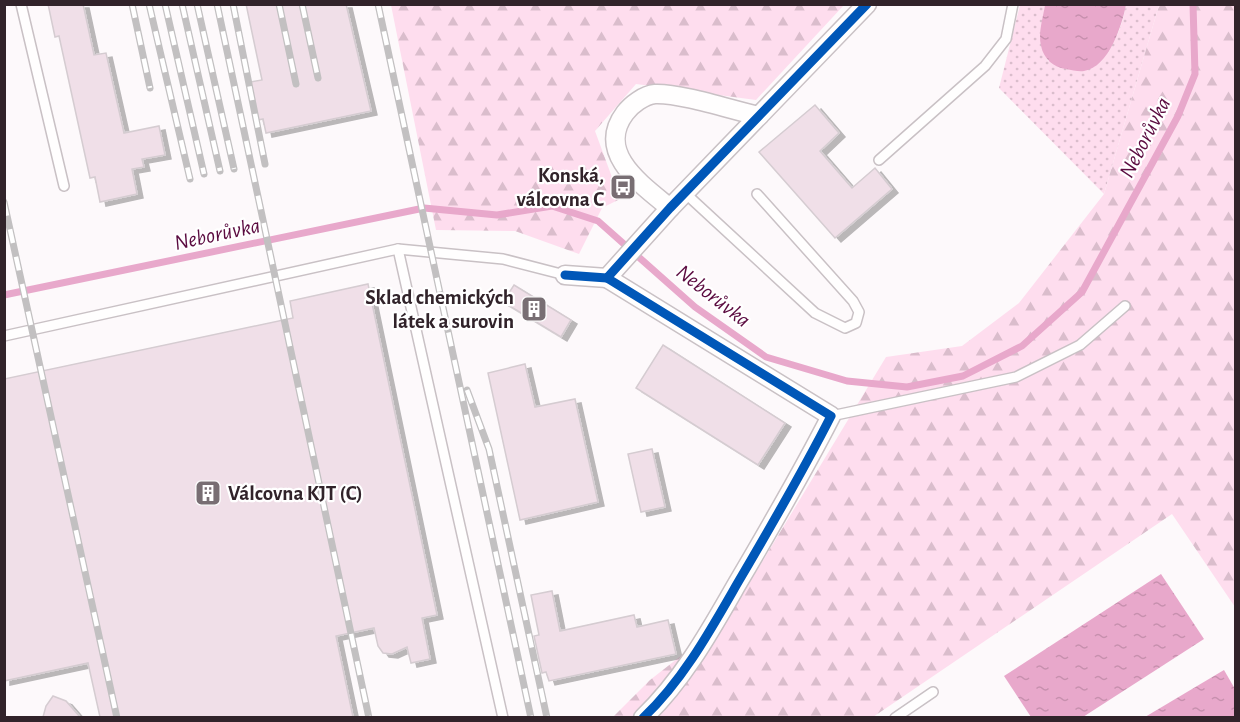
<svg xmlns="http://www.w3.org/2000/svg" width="1240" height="722" font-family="'Alegreya Sans',sans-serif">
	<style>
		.grass { fill: url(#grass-dots) }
		.forest { fill: url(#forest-firs) }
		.water { fill: url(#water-ripples) }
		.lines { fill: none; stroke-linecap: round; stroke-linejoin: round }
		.stream { stroke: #e8a8cb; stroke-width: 7 }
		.building { fill: #f0dfe8; stroke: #d5ccd1; stroke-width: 1.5; filter: url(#shadow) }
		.service-casing { stroke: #c9c1c5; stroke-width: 12 }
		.minor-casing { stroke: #c9c1c5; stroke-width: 21 }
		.service { stroke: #fffefe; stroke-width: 9 }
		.minor { stroke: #fffefe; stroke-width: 18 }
		.rail-casing { stroke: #c2c0c1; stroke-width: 7 }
		.rail { stroke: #fff; stroke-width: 4.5; stroke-dasharray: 14; stroke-linecap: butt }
		.cycleway-casing { stroke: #fff; stroke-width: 13 }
		.cycleway { stroke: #0057b8; stroke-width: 9 }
		.labels { text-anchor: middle; stroke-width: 4.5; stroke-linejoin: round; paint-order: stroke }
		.poi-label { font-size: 21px; font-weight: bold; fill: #31232a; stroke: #fff; text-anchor: end }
		.water-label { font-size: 22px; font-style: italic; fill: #5b0b40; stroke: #fff }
	</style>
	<defs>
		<pattern id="grass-dots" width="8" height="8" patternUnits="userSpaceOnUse" patternTransform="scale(1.5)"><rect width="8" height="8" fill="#feddee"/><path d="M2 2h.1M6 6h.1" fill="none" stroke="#dabdcc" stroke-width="1.8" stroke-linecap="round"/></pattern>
		<pattern id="forest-firs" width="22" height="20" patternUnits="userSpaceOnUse" patternTransform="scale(1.5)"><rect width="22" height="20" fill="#feddee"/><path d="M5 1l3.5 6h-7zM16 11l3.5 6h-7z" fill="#dabdcc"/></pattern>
		<pattern id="water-ripples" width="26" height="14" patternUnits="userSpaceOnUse" patternTransform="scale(1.5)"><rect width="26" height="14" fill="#e8a8cb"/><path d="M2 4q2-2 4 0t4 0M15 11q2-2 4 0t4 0" fill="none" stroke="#c790ae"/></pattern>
		<filter id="shadow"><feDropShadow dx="6" dy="4" stdDeviation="0" flood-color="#0004"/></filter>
	</defs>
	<rect width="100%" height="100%" fill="#fdf9fb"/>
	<path class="grass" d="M1020 5H1045L1041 46 1048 61 1094 67C1113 46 1121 33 1126 5H1159L1104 194 999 88Z"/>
	<g class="forest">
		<path d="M391 5H844L756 100 636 84 595 131 620 199 602 208 579 254 515 231 436 230Z"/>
		<path d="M1159 5H1235V607L1172 514 873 717 612 718 650 680 727 620 886 357 962 346 1019 303 1104 194Z"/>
	</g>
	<g class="water">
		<path d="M1045 5V4L1126 5C1122 25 1109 67 1084 71 1079 72 1072 70 1066 69 1053 67 1044 59 1041 46 1038 32 1043 18 1045 5Z"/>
		<path d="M1161 574 1204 639 1083 717H1031L1004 676Z"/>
		<path d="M1224 670 1235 689V717H1145Z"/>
	</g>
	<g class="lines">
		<path class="stream" d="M4 295 424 208 497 215 552 206 598 221 695 307 766 357 847 381 907 387 963 376 1022 346 1082 292 1178 116 1195 74 1193 4"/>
	</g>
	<g class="building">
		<path d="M48 4H83L94 55 106 53 124 133 159 126 165 155 142 159 144 167 132 169 137 194 100 202 95 177 90 178 59 36 55 37Z"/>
		<path d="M246 4H346L371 111 266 133 263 119 258 120 250 82 262 80Z"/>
		<path d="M815 105 839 133 820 151 852 188 875 168 892 189 835 238 759 152Z"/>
		<path d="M368 284 437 615 422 618 430 659 411 663 407 647 392 654 383 653 378 646 374 628 336 636 353 717H100L88 663 4 681V379L293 318 290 301Z"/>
		<path d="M514 285 571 320 561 337 503 302Z"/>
		<path d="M663 345 785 423 758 465 636 388Z"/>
		<path d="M525 364 535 407 575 399 598 502 520 520 488 373Z"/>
		<path d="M652 449 665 507 641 512 628 454Z"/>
		<path d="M552 591 560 631 634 615 637 627 668 620 676 654 549 681 546 672 542 673 534 636 539 635 531 595Z"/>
		<path d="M53 696 66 701 80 717H43L46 706Z"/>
	</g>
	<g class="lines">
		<g class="service-casing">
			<g id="service">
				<path d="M21 4 64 186"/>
				<path d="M879 160 985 66 1006 39 1013 4"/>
				<path d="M685 193 815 313 845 328 856 323 859 312 853 301 757 194"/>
				<path d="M398 249 503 718"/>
				<path d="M4 336 398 249 503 259 565 275"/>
				<path d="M831 416 1016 377 1080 345 1125 306"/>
				<path d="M895 718 933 692"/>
			</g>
		</g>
		<g class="minor-casing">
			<g id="minor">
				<path d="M670 208C642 185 595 153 625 113 631 105 644 95 655 94 681 93 732 110 759 116"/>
				<path d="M565 275 607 278 670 208 867 4"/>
				<path d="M607 278 831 416C802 473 770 528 737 584 710 631 683 680 643 718"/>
			</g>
		</g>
		<use href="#service" class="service"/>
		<use href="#minor" class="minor"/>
		<g class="rail-casing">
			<g id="rail">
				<path d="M132 4 150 88"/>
				<path d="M149 4 190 179"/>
				<path d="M165 4 204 174"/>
				<path d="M182 4 220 171"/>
				<path d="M197 4 234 169"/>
				<path d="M217 4 369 718"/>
				<path d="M233 4 265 164"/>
				<path d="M279 4 296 84"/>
				<path d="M302 4 318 78"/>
				<path d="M378 4 531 718"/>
				<path d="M4 202 117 718"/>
				<path d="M467 390 489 449 547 718"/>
			</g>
		</g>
		<use href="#rail" class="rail"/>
		<g class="cycleway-casing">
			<g id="cycleway">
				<path d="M565 275 607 278 670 208 867 4"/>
				<path d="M607 278 831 416C802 473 770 528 737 584 710 631 683 680 643 718"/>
			</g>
		</g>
		<use href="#cycleway" class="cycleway"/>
	</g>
	<defs>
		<g id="bus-square" transform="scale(1.35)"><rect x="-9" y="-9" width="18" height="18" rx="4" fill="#786e73" stroke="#fff"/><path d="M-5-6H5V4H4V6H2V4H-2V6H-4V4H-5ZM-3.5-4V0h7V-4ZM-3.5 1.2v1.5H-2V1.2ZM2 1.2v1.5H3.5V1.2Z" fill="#fff"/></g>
		<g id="building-square" transform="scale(1.35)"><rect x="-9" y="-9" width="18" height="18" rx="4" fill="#786e73" stroke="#fff"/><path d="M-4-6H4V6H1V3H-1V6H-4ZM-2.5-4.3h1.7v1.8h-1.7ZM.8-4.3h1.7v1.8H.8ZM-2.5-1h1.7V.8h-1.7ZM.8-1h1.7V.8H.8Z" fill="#fff"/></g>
	</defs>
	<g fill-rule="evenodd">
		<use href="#bus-square" x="623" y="187"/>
		<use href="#building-square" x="534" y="309"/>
		<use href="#building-square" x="208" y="493"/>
	</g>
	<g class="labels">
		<g class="poi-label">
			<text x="604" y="182">Konská,<tspan x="604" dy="24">válcovna C</tspan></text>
			<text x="514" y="304">Sklad chemických<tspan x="514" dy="24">látek a surovin</tspan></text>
			<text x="228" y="500" text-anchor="start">Válcovna KJT (C)</text>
		</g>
		<g class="water-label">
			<text transform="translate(1144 137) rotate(-63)" y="8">Neborůvka</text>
			<text transform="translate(217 233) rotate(-12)" y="8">Neborůvka</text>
			<text transform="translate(714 295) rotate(38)" y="8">Neborůvka</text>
		</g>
	</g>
	<rect width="1240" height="722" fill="none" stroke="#31232a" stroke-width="12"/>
</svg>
